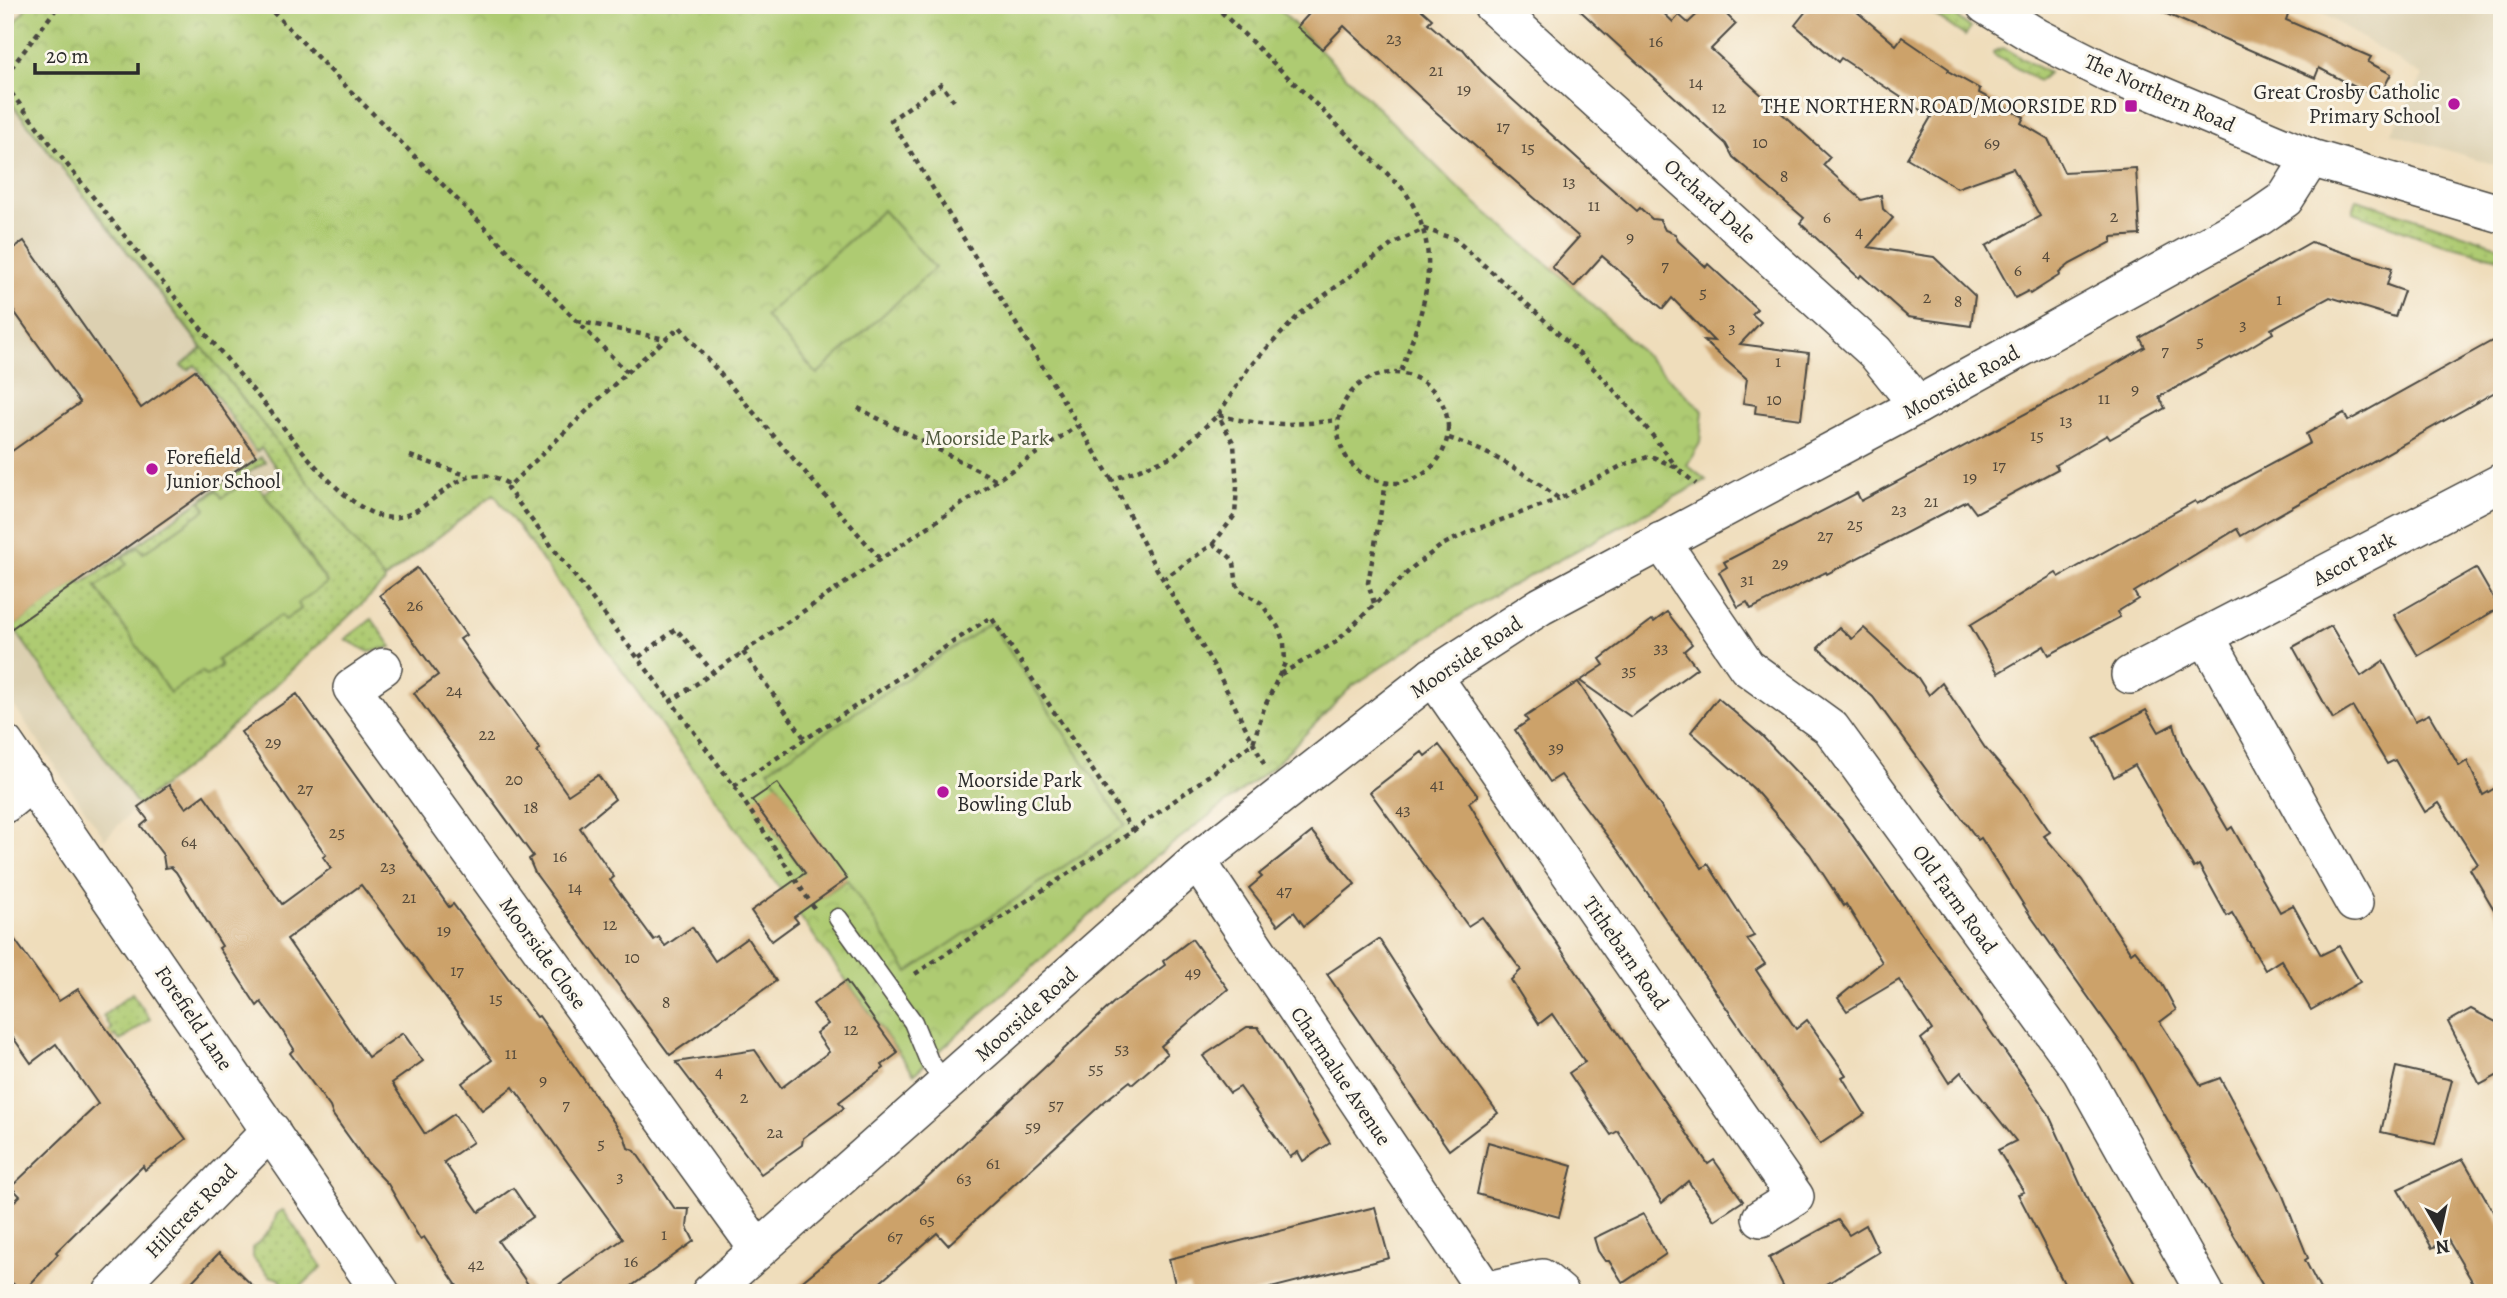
<svg xmlns="http://www.w3.org/2000/svg" width="2507" height="1298" font-family="Alegreya,serif">
	<style>
		.built { fill: #dcd0b1 }
		.grass { fill: url(#grass-dots); stroke: #6c7b4e; stroke-width: 2 }
		.park { fill: url(#park-crowns); stroke: #6c7b4e; stroke-width: 2 }
		.pitch { fill: #aecb72; stroke: #6c7b4e; stroke-width: 2 }
		.building { fill: #cca26a }
		.lines { fill: none; stroke-linecap: round; stroke-linejoin: round }
		.service-casing { stroke: #484641; stroke-width: 21 }
		.minor-casing { stroke: #484641; stroke-width: 40 }
		.path { stroke: #484641; stroke-width: 4.5; stroke-dasharray: 5 5; stroke-linecap: butt }
		.service { stroke: #fff; stroke-width: 18 }
		.minor { stroke: #fff; stroke-width: 37 }
		.poi-dot { fill: #b5179e; stroke: #fbf7ec; stroke-width: 2.5 }
		.labels { text-anchor: middle; stroke-width: 6; stroke-linejoin: round; paint-order: stroke }
		.number-label { font-size: 18px; fill: #53493b }
		.poi-label { font-size: 21px; fill: #2b2b2b; stroke: #fbf7ec; text-anchor: end }
		.street-label { font-size: 21px; fill: #2b2b2b; stroke: #fbf7ec }
		.park-label { font-size: 21px; fill: #525b40; stroke: #fbf7ec }
	</style>
	<defs>
		<pattern id="grass-dots" width="8" height="8" patternUnits="userSpaceOnUse" patternTransform="scale(1.75)"><rect width="8" height="8" fill="#aecb72"/><path d="M2 2h.1M6 6h.1" fill="none" stroke="#96ae63" stroke-width="1.8" stroke-linecap="round"/></pattern>
		<pattern id="park-crowns" width="20" height="18" patternUnits="userSpaceOnUse" patternTransform="scale(1.75)"><rect width="20" height="18" fill="#aecb72"/><path d="M2 6a3 3 0 1 1 6 0M12 15a3 3 0 1 1 6 0" fill="none" stroke="#96ae63"/></pattern>
	</defs>
	<rect width="100%" height="100%" fill="#fbf7ec"/>
	<filter id="ink" filterUnits="userSpaceOnUse"><feTurbulence type="fractalNoise" baseFrequency=".0143" numOctaves="2"/><feDisplacementMap in="SourceGraphic" scale="14" xChannelSelector="R" yChannelSelector="G"/><feConvolveMatrix kernelMatrix="1 2 1 2 8 2 1 2 1" color-interpolation-filters="sRGB"/></filter>
	<filter id="wash" filterUnits="userSpaceOnUse"><feTurbulence type="fractalNoise" baseFrequency=".00686" numOctaves="4" result="noise"/><feDisplacementMap in="SourceGraphic" scale="28" xChannelSelector="R" yChannelSelector="G"/><feGaussianBlur stdDeviation="1.57" result="paint"/><feColorMatrix in="noise" values="0 0 0 0 0 0 0 0 0 0 0 0 0 0 0 0 0 1.4 0 .05"/><feComposite in="paint" operator="in"/></filter>
	<g filter="url(#wash)">
		<rect width="100%" height="100%" fill="#efddbb"/>
		<g class="built">
			<path d="M2309 5H2502V167L2391 133 2423 76Z"/>
			<path d="M5 95 385 582 196 760 138 805 105 839 5 693Z"/>
		</g>
		<g class="grass">
			<path d="M1924 5H1942L1971 28 1965 36 1923 7Z"/>
			<path d="M2003 48 2048 73 2039 81 1994 55 1993 52Z"/>
			<path d="M5 84 493 494 385 579V582L196 760 138 805 13 627 78 581 82 584 261 457 265 462 245 475 248 480 222 498 217 491 201 501 206 509 143 553 138 547 123 557 128 564 96 587 170 692 202 671 206 676 221 666 217 660 281 615 285 620 301 609 297 603 327 582 264 493 285 479 284 477 261 448 256 452 195 365 188 370 181 366 202 348 5 95Z"/>
			<path d="M2357 199 2502 247V259L2430 240 2353 212Z"/>
			<path d="M372 619 392 647 369 652 345 639Z"/>
			<path d="M132 993 150 1019 120 1041 115 1035 75 1065 99 1038 112 1029 103 1016Z"/>
			<path d="M283 1210 322 1267 297 1290 284 1288 280 1279 270 1276 253 1258V1248L272 1228 277 1213Z"/>
		</g>
		<path class="park" d="M28 5H1275L1457 187 1574 287 1703 411 1700 443 1687 465 1706 480 1476 605 1351 687 1274 766 1150 861 914 1074 494 494 384 579 5 95V37Z"/>
		<g class="pitch">
			<path d="M883 210 935 268 817 374 765 316Z"/>
			<path d="M252 477 327 583 298 603 301 609 285 620 281 615 217 660 221 665 206 676 202 671 170 693 96 587 127 564 123 557 139 547 143 553 206 509 201 502 217 490 222 498Z"/>
			<path d="M991 623 1125 825 908 972 847 880 822 897 773 829 790 802 768 770Z"/>
		</g>
		<g id="blocks">
			<g class="building">
				<path d="M1317 5H1416L1432 19 1428 23 1453 45 1463 49 1481 71 1597 176 1637 211 1640 208 1652 219 1660 220 1665 230 1675 234 1678 241 1706 267 1708 264 1757 309 1752 314 1761 322 1740 344 1809 353 1801 419 1755 413 1756 405 1743 403 1747 379 1703 340 1714 341 1672 298 1663 309 1602 256 1574 287 1552 267 1579 237 1436 112 1344 26 1322 49 1297 27Z"/>
				<path d="M1574 5H1655L1673 22 1679 15 1688 23 1707 5H1717L1736 24 1711 49 1830 157 1823 165 1862 200 1881 195 1883 209 1893 218 1868 247 1934 257 1975 296 1971 326 1908 317 1861 275 1859 278 1800 223 1804 218 1733 157 1726 144Z"/>
				<path d="M1811 5H1849L1896 45 1902 37 1949 69 1948 71 1980 89 1979 93 2024 117 2021 123 2048 139 2064 172 2136 168 2140 235 2112 237V242L2070 264 2059 273 2060 275 2030 294 2028 291 2015 298 1986 246 2040 216 2013 168 1957 188 1907 158 1931 117 1841 58 1838 62 1795 25Z"/>
				<path d="M2146 5H2276L2289 11 2286 20 2371 57 2368 62 2391 74 2378 99 2319 68 2315 78Z"/>
				<path d="M24 241 141 408 195 370 256 456 5 633V456L80 403 13 310 5 308V254Z"/>
				<path d="M2311 242 2392 268 2387 285 2404 291 2395 317 2330 297 2271 329 2273 333 2245 350 2159 397 2165 408 2110 439 2107 435 2055 465 2058 469 1976 513 1967 501 1827 574 1826 572 1751 609 1747 602 1738 607 1719 572 1727 567 1724 562 1857 493 1861 501 2068 391 2145 347 2140 338Z"/>
				<path d="M2492 341 2502 357V388L2241 536 2237 529 2134 592 2138 599 2117 612 2120 617 2049 655 2044 646 1998 673 1970 625 2056 573 2059 577 2195 501 2197 504 2310 443 2306 434 2344 413 2348 421Z"/>
				<path d="M417 568 466 635 460 639 540 749 537 751 568 795 598 775 615 799 580 828 614 877 610 880 654 940 659 937 665 946 692 927 715 961 747 938 776 981 670 1055 535 873 529 859 533 856 414 693 438 675 380 595Z"/>
				<path d="M2476 568 2499 608 2418 656 2394 615Z"/>
				<path d="M1667 612 1692 644 1684 651 1697 668 1631 717 1580 681 1604 665 1600 659 1652 620 1654 622Z"/>
				<path d="M2331 626 2361 676 2383 661 2415 721 2429 714 2459 766 2467 761 2483 795 2502 784V923L2470 869 2478 864 2439 803 2425 812 2395 760 2387 764 2353 707 2333 719 2293 647Z"/>
				<path d="M1839 627 1852 639 1864 628 1918 678 1929 695 1942 683 1985 748 2020 788 2050 832 2044 836 2082 880 2131 953 2135 950 2162 984 2176 1010 2160 1022 2201 1085 2220 1078 2281 1191 2308 1258 2305 1260 2322 1293H2267L2135 1063 2030 915 1981 838 1978 840 1873 697 1818 648Z"/>
				<path d="M1578 682 1683 840 1702 868 1708 864 1754 936 1747 939 1765 964 1756 970 1796 1029 1807 1020 1846 1075 1842 1077 1865 1114 1820 1144 1620 853 1561 775 1550 782 1515 730 1528 721 1525 717Z"/>
				<path d="M297 694 449 907 453 904 537 1017 539 1016 625 1138 628 1148 635 1151 675 1209H689L687 1227 694 1241 622 1293H547L623 1239 513 1087 482 1110 462 1083 492 1060 361 885 287 939 368 1057 403 1033 423 1061 392 1083 425 1134 454 1114 473 1142 444 1162 479 1212 513 1188 533 1217 498 1241 534 1293H462L424 1237 420 1239 388 1184 366 1161 333 1115 330 1107 290 1053 294 1049 280 1027 261 1002 257 1006 219 948 222 946 176 872 171 867 165 868 163 855 141 826 148 820 138 807 169 785 186 808 204 795 282 904 331 868 323 857 326 855 241 732Z"/>
				<path d="M1718 698 1762 736 1841 819 2048 1113 2088 1201 2140 1293H2069L2018 1194 2024 1192 1998 1150 2016 1141 1961 1072 1949 1083 1921 1039 1932 1030 1899 980 1847 1011 1838 998 1882 962 1846 904 1844 906 1810 854 1754 789 1691 732Z"/>
				<path d="M2146 710 2159 732 2174 724 2182 752 2228 830 2232 827 2280 912 2293 905 2321 955 2339 946 2360 982 2311 1010 2281 960 2265 970 2232 913 2227 916 2199 865 2194 868 2135 765 2114 777 2094 738Z"/>
				<path d="M1439 745 1478 796 1469 803 1532 907 1708 1164 1714 1160 1743 1201 1714 1220 1688 1181 1662 1203 1618 1131 1611 1135 1569 1073 1585 1062 1552 1014 1539 1024 1511 980 1521 970 1482 917 1468 926 1370 792 1422 752 1425 756Z"/>
				<path d="M777 783 847 879 794 917 798 922 772 941 751 911 805 873 752 800Z"/>
				<path d="M1312 832 1355 884 1304 926 1294 912 1278 925 1249 888 1262 877 1259 874Z"/>
				<path d="M5 926 59 1001 78 989 186 1139 145 1170 143 1166 56 1252 58 1254 23 1292 5 1277V1210L20 1196 11 1187 98 1104 56 1044 31 1063 5 1026Z"/>
				<path d="M1192 939 1228 989 1161 1046 1167 1054 1133 1084 1130 1081 1105 1101 948 1245 937 1233 868 1293H788L921 1184 1113 1003 1165 965 1163 961Z"/>
				<path d="M1379 939 1431 1020 1498 1113 1449 1150 1327 974Z"/>
				<path d="M846 981 898 1053 882 1065 884 1068 839 1102 844 1108 803 1138 802 1145 761 1174 676 1062 755 1050 781 1088 829 1052 816 1033 828 1024 813 1004Z"/>
				<path d="M2471 1009 2502 1025V1073L2480 1085 2448 1022Z"/>
				<path d="M1247 1027H1258L1330 1143 1303 1161 1298 1152 1290 1157 1240 1087 1230 1093 1203 1056Z"/>
				<path d="M2396 1067 2452 1080 2435 1144 2381 1132Z"/>
				<path d="M1488 1142 1572 1166 1559 1217 1477 1194Z"/>
				<path d="M2463 1159 2502 1227V1293H2479L2448 1240 2432 1248 2398 1189Z"/>
				<path d="M1375 1207 1389 1258 1251 1293H1191L1189 1285 1176 1288 1169 1259Z"/>
				<path d="M1643 1214 1666 1254 1623 1283 1609 1261H1605L1598 1251 1594 1238Z"/>
				<path d="M1838 1220 1849 1235 1866 1225 1879 1252 1812 1293H1787L1769 1258Z"/>
				<path d="M219 1253 260 1293H181Z"/>
			</g>
		</g>
	</g>
	<g filter="url(#ink)">
		<use href="#blocks" fill-opacity="0" stroke="#484641" stroke-width="2"/>
		<g class="lines">
			<g class="service-casing">
				<path id="service" d="M838 918 913 1022 929 1061 947 1085"/>
			</g>
			<g class="minor-casing">
				<g id="minor">
					<path d="M1492 5 1875 352 1918 405"/>
					<path d="M1985 5 2037 37 2106 72 2311 158 2502 214"/>
					<path d="M1661 541 1747 667 1831 728 2081 1071 2205 1293"/>
					<path d="M2206 637 2354 903"/>
					<path d="M383 667 352 688 758 1249"/>
					<path d="M2130 675 2502 482"/>
					<path d="M1433 676 1795 1197 1761 1218"/>
					<path d="M5 744 381 1293"/>
					<path d="M5 804 33 781"/>
					<path d="M1197 861 1485 1290"/>
					<path d="M112 1293 271 1130"/>
					<path d="M710 1293 1197 861 1433 676 1541 606 1918 405 2259 217 2285 199 2311 158"/>
					<path d="M1476 1293 1542 1278 1560 1293"/>
				</g>
			</g>
			<g class="path">
				<path d="M266 5 627 372 507 488 671 701"/>
				<path d="M1214 5 1404 190C1447 255 1424 306 1401 372"/>
				<path d="M5 76 59 5"/>
				<path d="M5 85C86 191 171 293 257 395 288 431 329 492 372 513 428 539 450 446 510 485"/>
				<path d="M954 101 941 84 891 120 1112 480"/>
				<path d="M577 321 665 339"/>
				<path d="M627 372 680 327 879 558"/>
				<circle cx="1393" cy="428" r="55"/>
				<path d="M858 408 995 479"/>
				<path d="M1219 415C1259 427 1298 425 1338 420"/>
				<path d="M1449 438C1489 451 1526 473 1559 499L1623 465 1651 456 1677 468 1696 484"/>
				<path d="M410 456 469 476"/>
				<path d="M1213 544 1235 515 1237 487 1234 444 1218 415"/>
				<path d="M1374 603 1368 583 1386 483"/>
				<path d="M743 652 805 739"/>
				<path d="M639 657 676 629 713 672"/>
				<path d="M1281 674 1336 642 1413 567 1442 545 1471 531 1559 499"/>
				<path d="M1264 764 1218 673 1151 559 1112 480 1173 456 1218 415 1249 367 1300 314 1394 243 1424 229 1455 239C1537 313 1612 377 1677 468"/>
				<path d="M734 786 991 617 1133 831 912 976"/>
				<path d="M1133 831 1253 743 1264 708 1285 663 1284 643 1278 627 1261 603 1238 589C1231 559 1242 564 1213 544L1165 578"/>
				<path d="M814 908 734 786 671 701 1077 426"/>
			</g>
			<use href="#service" class="service"/>
			<use href="#minor" class="minor"/>
		</g>
	</g>
	<g class="poi-dot">
		<circle cx="2454" cy="104" r="7"/>
		<rect x="2124" y="99" width="14" height="14" rx="3.5"/>
		<circle cx="152" cy="469" r="7"/>
		<circle cx="943" cy="792" r="7"/>
	</g>
	<g class="labels">
		<g class="number-label">
			<text x="1394" y="44">23</text>
			<text x="1656" y="47">16</text>
			<text x="1436" y="76">21</text>
			<text x="1696" y="88">14</text>
			<text x="1464" y="95">19</text>
			<text x="1719" y="113">12</text>
			<text x="1503" y="132">17</text>
			<text x="1760" y="148">10</text>
			<text x="1992" y="149">69</text>
			<text x="1528" y="153">15</text>
			<text x="1784" y="182">8</text>
			<text x="1569" y="187">13</text>
			<text x="1594" y="211">11</text>
			<text x="2114" y="222">2</text>
			<text x="1827" y="223">6</text>
			<text x="1859" y="237">4</text>
			<text x="1630" y="243">9</text>
			<text x="2046" y="260">4</text>
			<text x="1665" y="271">7</text>
			<text x="2018" y="276">6</text>
			<text x="1703" y="298">5</text>
			<text x="1927" y="303">2</text>
			<text x="2279" y="305">1</text>
			<text x="1958" y="307">8</text>
			<text x="2243" y="330">3</text>
			<text x="1732" y="333">3</text>
			<text x="2200" y="347">5</text>
			<text x="2165" y="356">7</text>
			<text x="1778" y="367">1</text>
			<text x="2135" y="395">9</text>
			<text x="2104" y="404">11</text>
			<text x="1774" y="405">10</text>
			<text x="2066" y="426">13</text>
			<text x="2037" y="441">15</text>
			<text x="1999" y="471">17</text>
			<text x="1970" y="483">19</text>
			<text x="1931" y="507">21</text>
			<text x="1899" y="515">23</text>
			<text x="1855" y="530">25</text>
			<text x="1825" y="541">27</text>
			<text x="1780" y="569">29</text>
			<text x="1747" y="585">31</text>
			<text x="415" y="611">26</text>
			<text x="1661" y="653">33</text>
			<text x="1629" y="676">35</text>
			<text x="454" y="696">24</text>
			<text x="487" y="740">22</text>
			<text x="273" y="748">29</text>
			<text x="1556" y="753">39</text>
			<text x="514" y="785">20</text>
			<text x="1437" y="790">41</text>
			<text x="305" y="794">27</text>
			<text x="531" y="813">18</text>
			<text x="1403" y="815">43</text>
			<text x="337" y="838">25</text>
			<text x="189" y="847">64</text>
			<text x="560" y="862">16</text>
			<text x="388" y="872">23</text>
			<text x="575" y="893">14</text>
			<text x="1284" y="896">47</text>
			<text x="409" y="903">21</text>
			<text x="610" y="930">12</text>
			<text x="444" y="936">19</text>
			<text x="632" y="963">10</text>
			<text x="457" y="976">17</text>
			<text x="1193" y="978">49</text>
			<text x="496" y="1004">15</text>
			<text x="666" y="1008">8</text>
			<text x="851" y="1035">12</text>
			<text x="1122" y="1054">53</text>
			<text x="511" y="1059">11</text>
			<text x="1096" y="1074">55</text>
			<text x="719" y="1077">4</text>
			<text x="543" y="1086">9</text>
			<text x="744" y="1103">2</text>
			<text x="566" y="1110">7</text>
			<text x="1056" y="1110">57</text>
			<text x="1033" y="1132">59</text>
			<text x="775" y="1138">2a</text>
			<text x="601" y="1149">5</text>
			<text x="993" y="1169">61</text>
			<text x="620" y="1182">3</text>
			<text x="964" y="1184">63</text>
			<text x="927" y="1225">65</text>
			<text x="664" y="1240">1</text>
			<text x="895" y="1242">67</text>
			<text x="631" y="1267">16</text>
			<text x="476" y="1270">42</text>
		</g>
		<g class="poi-label">
			<text x="2440" y="99">Great Crosby Catholic<tspan x="2440" dy="24">Primary School</tspan></text>
			<text x="2117" y="113">THE NORTHERN ROAD/MOORSIDE RD</text>
			<text x="166" y="464" text-anchor="start">Forefield<tspan x="166" dy="24">Junior School</tspan></text>
			<text x="957" y="787" text-anchor="start">Moorside Park<tspan x="957" dy="24">Bowling Club</tspan></text>
		</g>
		<g class="street-label">
			<text transform="translate(2160 93) rotate(24)" y="7">The Northern Road</text>
			<text transform="translate(1710 201) rotate(42)" y="7">Orchard Dale</text>
			<text transform="translate(1961 382) rotate(-29)" y="7">Moorside Road</text>
			<text transform="translate(2354 559) rotate(-28)" y="7">Ascot Park</text>
			<text transform="translate(1466 657) rotate(-34)" y="7">Moorside Road</text>
			<text transform="translate(1955 899) rotate(54)" y="7">Old Farm Road</text>
			<text transform="translate(543 953) rotate(54)" y="7">Moorside Close</text>
			<text transform="translate(1626 953) rotate(55)" y="7">Tithebarn Road</text>
			<text transform="translate(1026 1014) rotate(-42)" y="7">Moorside Road</text>
			<text transform="translate(194 1018) rotate(56)" y="7">Forefield Lane</text>
			<text transform="translate(1341 1076) rotate(56)" y="7">Charmalue Avenue</text>
			<text transform="translate(191 1211) rotate(-46)" y="7">Hillcrest Road</text>
		</g>
		<g class="park-label">
			<text x="987" y="445">Moorside Park</text>
		</g>
	</g>
	<rect width="2507" height="1298" fill="none" stroke="#fbf7ec" stroke-width="28"/>
	<g transform="translate(2440 1231) rotate(171)" stroke="#fbf7ec" stroke-width="5" paint-order="stroke">
	<path d="M0-5L12 26L0 18L-12 26Z" fill="#2b2b2b"/>
	<text y="-10" font-size="19" font-weight="bold" text-anchor="middle" fill="#2b2b2b">N</text>
	</g>
	<path d="M35 63v10h103v-10" fill="none" stroke="#2b2b2b" stroke-width="3.5"/>
	<text x="46" y="63" font-size="21" fill="#2b2b2b" stroke="#fbf7ec" stroke-width="5" paint-order="stroke">20 m</text>
</svg>
